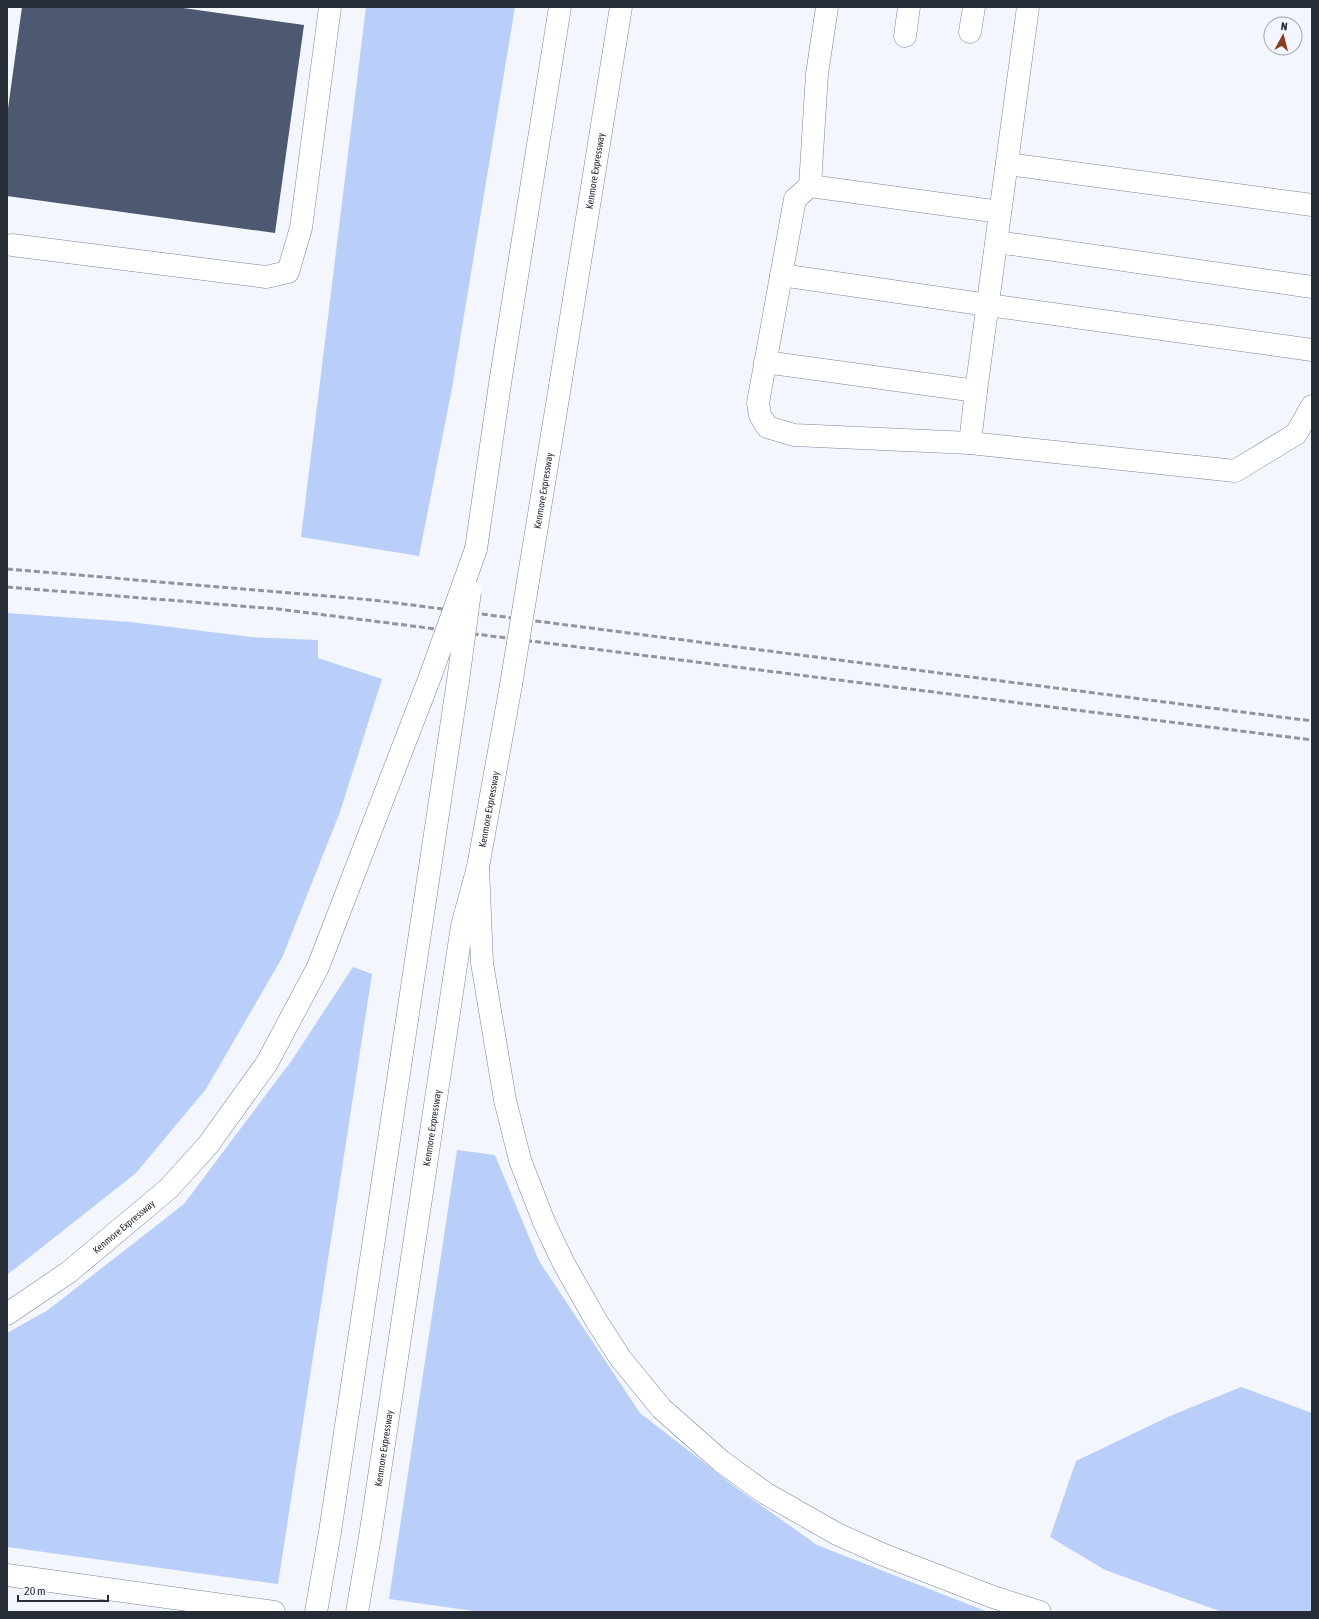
<svg xmlns="http://www.w3.org/2000/svg" width="1319" height="1619" font-family="'Asap Condensed',sans-serif">
	<style>
		.green { fill: #b9cffa }
		.building { fill: #4d5970 }
		.lines { fill: none; stroke-linecap: round; stroke-linejoin: round }
		.minor-casing { stroke: #78859e; stroke-width: 23 }
		.highway-casing { stroke: #78859e; stroke-width: 23 }
		.minor { stroke: #fff; stroke-width: 22 }
		.highway { stroke: #fff; stroke-width: 22 }
		.rail { stroke: #90959d; stroke-width: 3; stroke-dasharray: 6 3; stroke-linecap: butt }
		.highway-bridge-casing { stroke: #78859e; stroke-width: 23; stroke-linecap: butt }
		.highway-bridge { stroke: #fff; stroke-width: 22 }
		.labels { text-anchor: middle; stroke-width: 4; stroke-linejoin: round; paint-order: stroke }
		.street-label { font-size: 10px; fill: #272d37; stroke: #f3f6fc }
	</style>
	<rect width="100%" height="100%" fill="#f3f6fc"/>
	<g class="green">
		<path d="M366 7H515L452 388 419 556 301 537Z"/>
		<path d="M7 613 130 622 251 637 318 640V658L382 679 340 812 282 958 206 1089 136 1173 7 1275Z"/>
		<path d="M353 967 372 974 278 1584 7 1547V1333L48 1310 184 1204 292 1060Z"/>
		<path d="M457 1150 495 1155 539 1261 640 1413 738 1489 817 1545 988 1612H481L389 1599Z"/>
		<path d="M1241 1387 1312 1413V1612H1222L1105 1570 1050 1537 1076 1461 1170 1416Z"/>
	</g>
	<path class="building" d="M22 7H176L304 25 275 233 7 196V116Z"/>
	<g class="lines">
		<g class="minor-casing">
			<g id="minor">
				<path d="M1028 7 976 391 970 443 1235 471 1296 434 1312 406"/>
				<path d="M970 32 974 7"/>
				<path d="M905 36 909 7"/>
				<path d="M1007 164 1312 205"/>
				<path d="M810 186 817 74 827 7"/>
				<path d="M997 242 1312 287"/>
				<path d="M12 245 266 277 288 272 301 228 330 7"/>
				<path d="M781 275 988 305 1312 350"/>
				<path d="M765 362 976 391"/>
				<path d="M970 443 794 435 767 427 760 415 758 403 795 199 810 186 1000 212"/>
			</g>
		</g>
		<g class="highway-casing">
			<g id="highway">
				<path id="s1" d="M560 386 621 7"/>
				<path d="M476 549 501 377 560 7"/>
				<path d="M478 867 482 963 505 1100 520 1160 544 1222 564 1264 597 1322 621 1359 662 1409 721 1461 765 1493 837 1534 884 1555 993 1597 1040 1612"/>
				<path id="s2" d="M7 1314 69 1272 168 1189 208 1145 267 1063 318 967 430 677"/>
				<path d="M7 1575 274 1612"/>
				<path d="M316 1612 330 1532 458 681"/>
				<path id="s3" d="M357 1612 370 1537 462 926 478 867 511 685"/>
			</g>
		</g>
		<use href="#minor" class="minor"/>
		<use href="#highway" class="highway"/>
		<g class="rail">
			<path d="M7 569 373 600 1312 721"/>
			<path d="M7 587 278 609 1312 740"/>
		</g>
		<g class="highway-bridge-casing">
			<g id="highway-bridge">
				<path d="M430 677 476 549"/>
				<path d="M458 681 470 592"/>
				<path id="s4" d="M511 685 560 386"/>
			</g>
		</g>
		<use href="#highway-bridge" class="highway-bridge"/>
	</g>
	<g class="labels">
		<g class="street-label">
			<text dy="4" stroke="none"><textPath href="#s1" startOffset="218">Kenmore Expressway</textPath></text>
			<text dy="4" stroke="none"><textPath href="#s4" startOffset="197">Kenmore Expressway</textPath></text>
			<text dy="4" stroke="none"><textPath href="#s3" startOffset="814">Kenmore Expressway</textPath></text>
			<text dy="4" stroke="none"><textPath href="#s3" startOffset="490">Kenmore Expressway</textPath></text>
			<text dy="4" stroke="none"><textPath href="#s2" startOffset="146">Kenmore Expressway</textPath></text>
			<text dy="4" stroke="none"><textPath href="#s3" startOffset="166">Kenmore Expressway</textPath></text>
		</g>
	</g>
	<rect width="1319" height="1619" fill="none" stroke="#272d37" stroke-width="16"/>
	<g transform="translate(1283 36) rotate(7)"><circle r="19" fill="#f3f6fc" stroke="#a1a6ad"/>
	<path d="M0-3L7 15L0 10L-7 15Z" fill="#873e21"/>
	<text y="-6" font-size="11" font-weight="bold" text-anchor="middle" fill="#272d37">N</text>
	</g>
	<path d="M18 1595v6h90v-6" fill="none" stroke="#272d37" stroke-width="2"/>
	<text x="24" y="1595" font-size="12" fill="#272d37" stroke="#f3f6fc" stroke-width="3" paint-order="stroke">20 m</text>
</svg>
